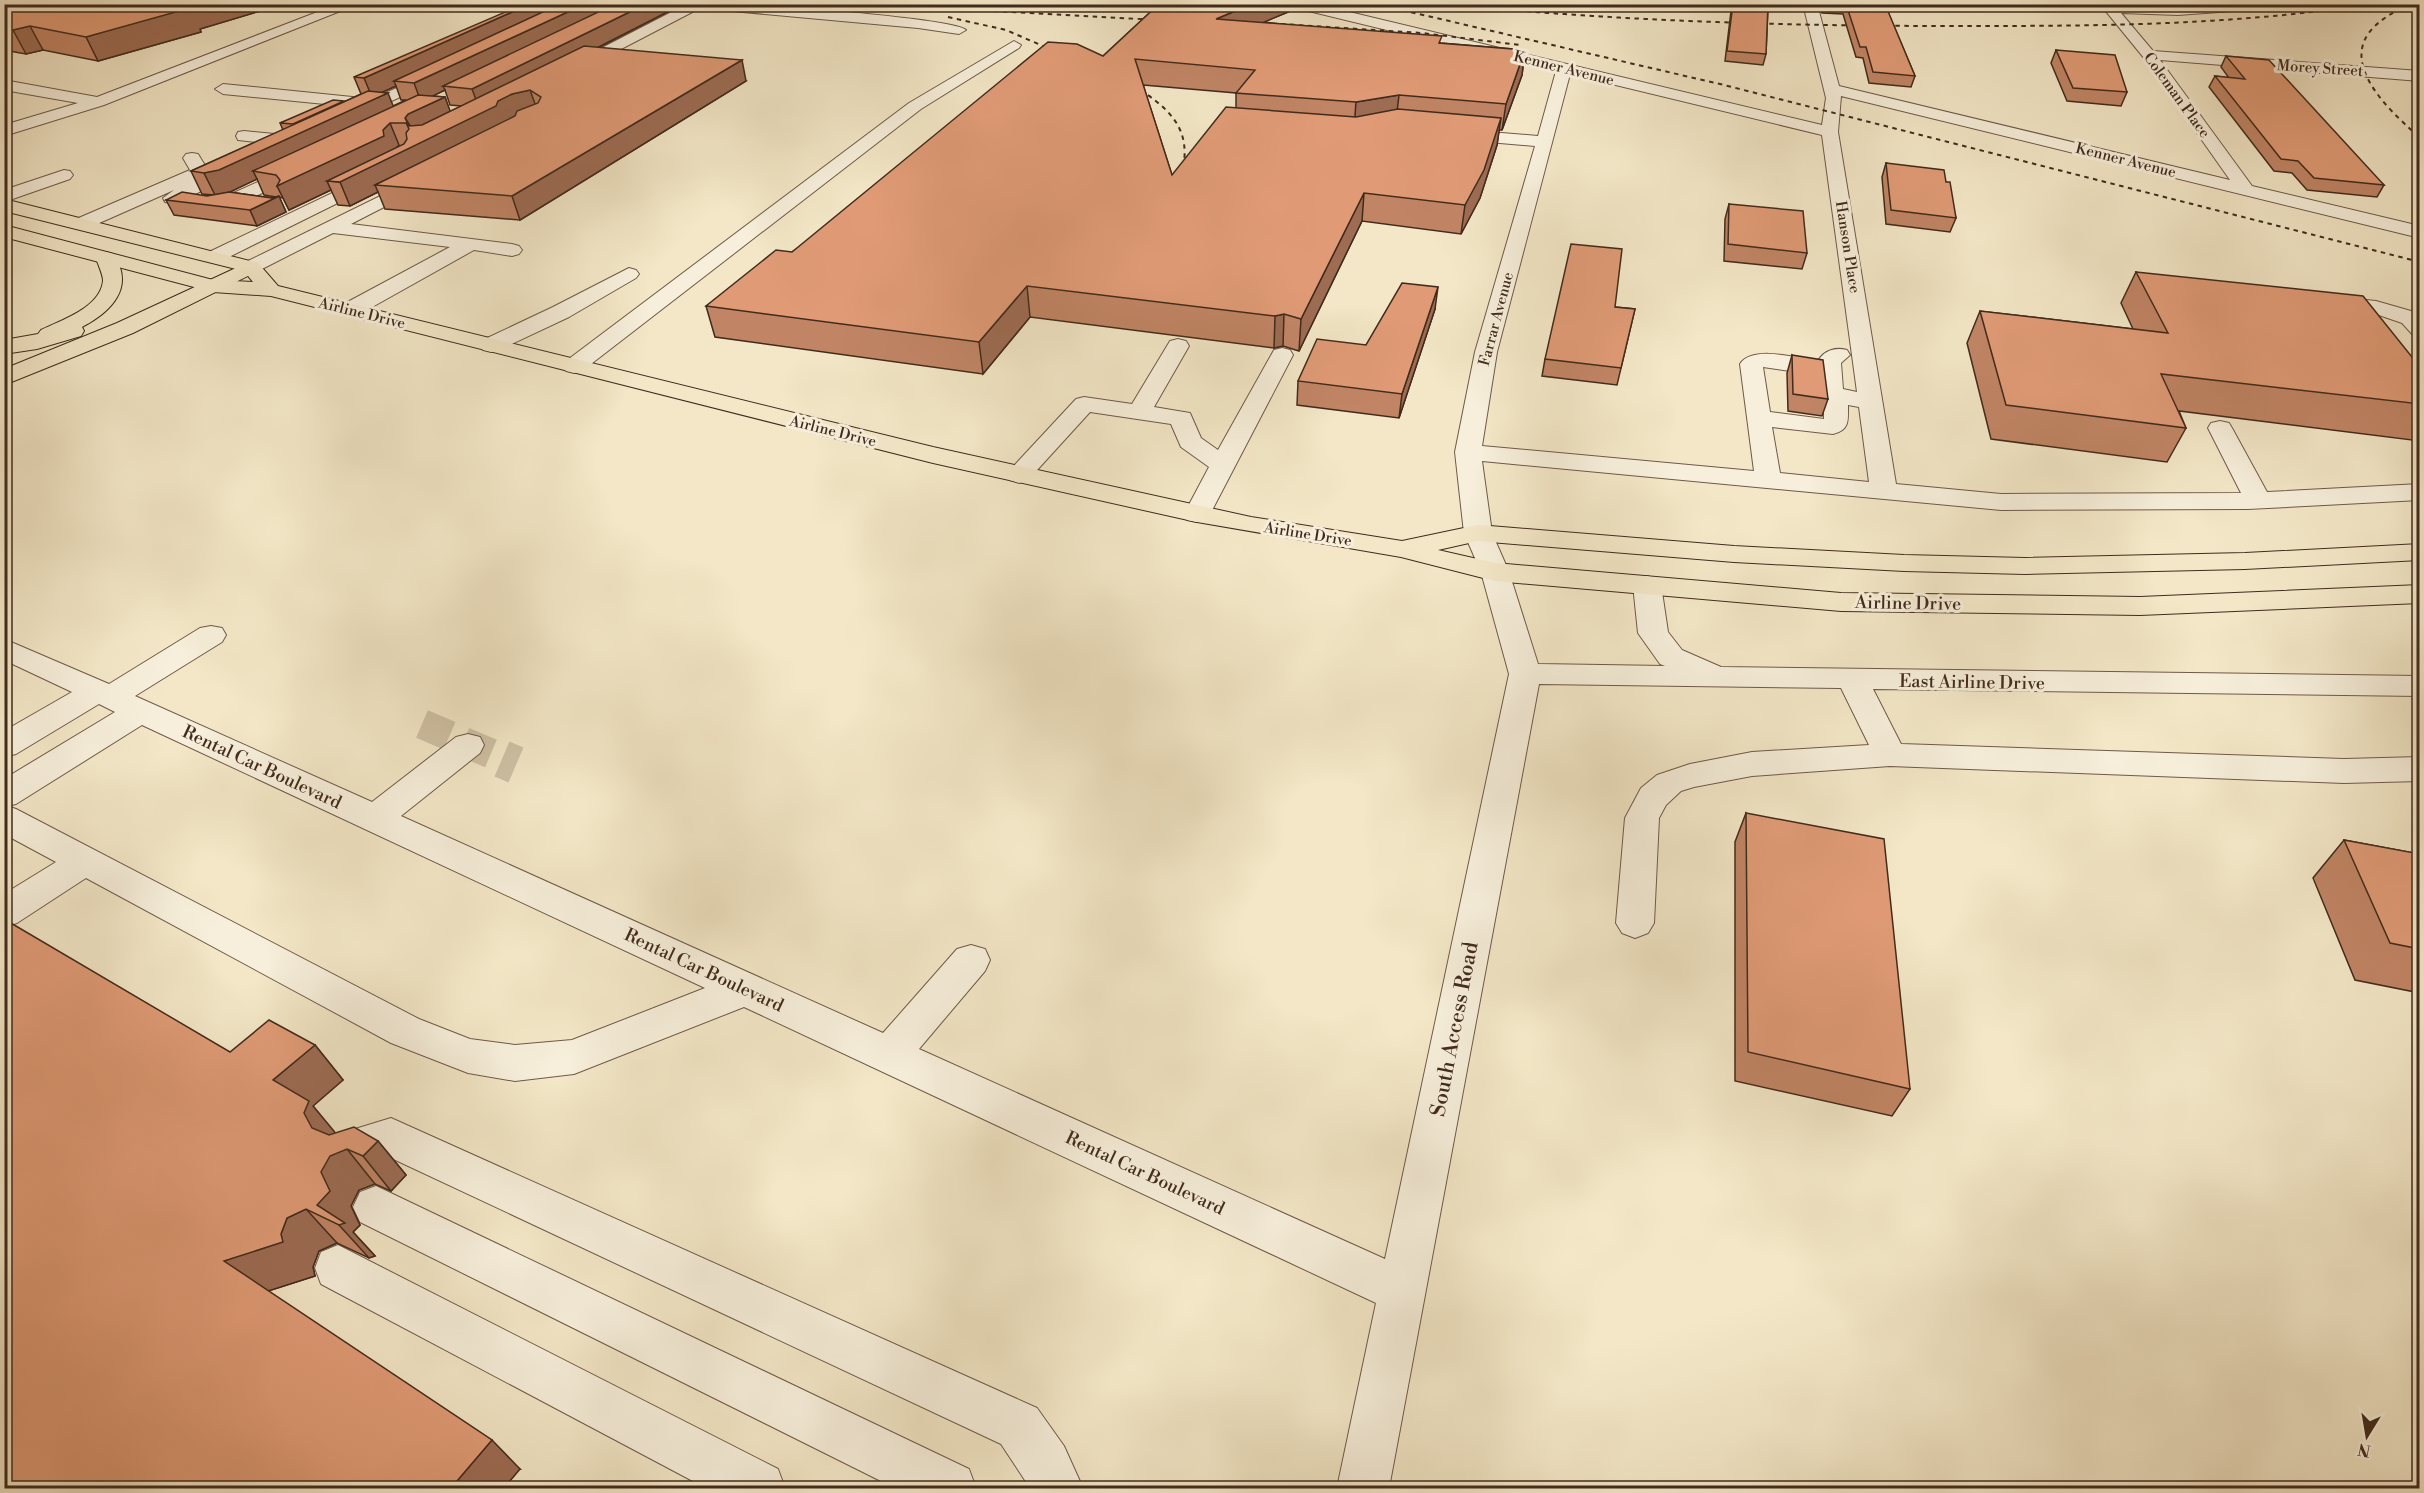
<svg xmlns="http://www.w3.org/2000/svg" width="2424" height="1493" font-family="'Libre Bodoni',serif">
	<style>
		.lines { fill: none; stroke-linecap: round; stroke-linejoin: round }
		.minor-tunnel-far1 { stroke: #cfc1a5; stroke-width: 30; stroke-dasharray: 30 15; stroke-linecap: butt }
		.minor-tunnel { stroke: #cfc1a5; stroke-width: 38; stroke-dasharray: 38 19; stroke-linecap: butt }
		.minor-casing { stroke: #6e5a48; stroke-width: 2 }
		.major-casing { stroke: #412b1d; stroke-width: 2 }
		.highway-casing { stroke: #412b1d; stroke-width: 2 }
		.minor { fill: #f7efdb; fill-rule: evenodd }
		.major { fill: #f3e7c7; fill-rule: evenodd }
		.highway { fill: #f3e7c7; fill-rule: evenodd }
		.rail { stroke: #412b1d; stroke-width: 2; stroke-dasharray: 4.5 4.5; stroke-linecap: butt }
		.wall { fill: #c18565; stroke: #412b1d; stroke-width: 1.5; fill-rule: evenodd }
		.shaded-wall { fill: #9d6c53; stroke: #412b1d; stroke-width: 1.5 }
		.building { fill: #e09b76; stroke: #412b1d; stroke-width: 1.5 }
		.labels { text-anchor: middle; stroke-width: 6; stroke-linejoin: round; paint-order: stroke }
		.far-street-label { font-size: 15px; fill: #412b1d; stroke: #f7efdb }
		.street-label { font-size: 18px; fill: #412b1d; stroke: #f7efdb }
		.near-street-label { font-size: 21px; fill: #412b1d; stroke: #f7efdb }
	</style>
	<rect width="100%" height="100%" fill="#f3e7c7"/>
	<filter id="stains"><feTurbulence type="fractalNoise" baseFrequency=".00333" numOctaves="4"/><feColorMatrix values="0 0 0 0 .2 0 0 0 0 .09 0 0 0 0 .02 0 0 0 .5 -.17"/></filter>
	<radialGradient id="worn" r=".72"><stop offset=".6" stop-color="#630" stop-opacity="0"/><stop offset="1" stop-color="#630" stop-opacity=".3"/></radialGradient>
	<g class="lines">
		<path class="minor-tunnel-far1" d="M422 724 506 760"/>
		<path class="minor-tunnel" d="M502 759 516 765"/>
		<g class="minor-casing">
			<g id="minor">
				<path d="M338 4H358L104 105 4 136V125L78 103 4 90V80L97 97Z"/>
				<path d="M687 4C708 4 730 3 751 5 779 6 955 19 966 30L959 34 918 28 700 8 575 73 570 75 562 70 565 67Z"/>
				<path d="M1291 4H1316L1822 125 1826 98 1803 4H1817L1839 86 2230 180 2144 58 2100 4 2178 7 2279 4 2273 8 2178 15 2121 13 2153 51 2420 71V81L2160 60 2252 186 2420 226V238L1841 96 1838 132 1896 484 2001 494 2241 493 2208 428 2211 423 2220 421 2229 423 2232 428 2267 492 2420 484V500L2248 509 2001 510 1482 461 1492 533 1509 572 1538 664 1665 666 1660 664 1638 633 1633 585 1637 579 1647 576 1657 579 1661 585 1668 632 1682 650 1721 667 2420 676V696L1873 689 1901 744 2344 759 2420 757V781L2344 783 1890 766 1752 776 1694 787 1681 791 1666 805 1659 818 1654 923 1648 933 1635 938 1622 933 1616 923 1625 818 1641 788 1657 775 1690 764 1752 752 1869 745 1841 688 1539 684 1389 1488H1337L1376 1303 744 1007 574 1074 515 1081 468 1073 391 1043 86 878 17 923 4 927V894L56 862 4 834V779L115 712 99 704 16 754 4 757V731L72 692 4 660V639L109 684 200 628 211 626 222 628 226 635 222 642 135 696 372 802 456 737 468 734 480 737 484 745 480 753 401 816 883 1033 957 949 971 945 985 949 990 960 985 971 919 1049 1385 1259 1509 674 1481 572 1464 533 1455 452 1475 352 1535 146 1453 139 1447 138 1445 134 1447 130 1453 129 1538 136 1556 71 1292 7ZM1570 74 1822 135 1857 392 1843 389 1841 363 1850 355 1847 350C1836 347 1824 350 1818 361 1798 358 1752 345 1740 364L1754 471 1482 446 1497 352ZM1763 367 1819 375 1820 393 1824 398V419L1770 412ZM1848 405 1859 407 1869 482 1780 473 1772 427 1833 434C1850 430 1848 420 1848 405ZM142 725 705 988 572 1040 515 1045 470 1039 419 1019 16 809 7 806 16 804Z"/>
				<path d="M1572 4H1586L1583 11H1573Z"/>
				<path d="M1014 41 1021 45 1019 48 921 109 582 371 574 373 566 371 562 366 566 361 909 103Z"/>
				<path d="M439 69 444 71 447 74 444 77 350 120 342 115 355 107 223 94 215 89 223 84 372 99Z"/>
				<path d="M244 131 295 136 301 137 304 141 301 145 295 146 238 140 236 136 238 132Z"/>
				<path d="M192 153 198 154 209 172 207 175 234 162H246L249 166 246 170 193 195 211 198 213 202 211 206 204 208 165 202 163 198 174 190 88 228H74L71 224 74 220 190 170 183 158 186 154Z"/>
				<path d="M300 163 306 164 309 168 306 172 256 196 275 200 277 204 275 208C261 211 243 206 229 203L227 199 229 195Z"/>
				<path d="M64 170 70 171 73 175 70 179 4 202V190Z"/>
				<path d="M374 173 380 174 383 178 380 182 221 261H207L204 257 207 253Z"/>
				<path d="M421 176 427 177 430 181 427 185 351 224 512 244 519 246 522 250 519 254 512 256 474 250 358 315 350 316 342 315 339 310 342 305 450 247 333 233 258 271H244L241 267 244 263Z"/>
				<path d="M629 268 636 270 639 274 636 278 569 317 499 350 491 352 483 350 480 345 483 340 553 307Z"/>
				<path d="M2327 296 2376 301 2418 313 2420 335 2412 334 2402 323 2373 313 2319 307 2316 302 2319 297Z"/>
				<path d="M1178 339 1186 341 1189 346 1154 407 1190 413 1201 438 1218 450 1274 350 1282 348 1290 350 1293 355 1207 520 1197 522 1187 520 1184 514 1209 467 1181 447 1171 424 1090 412 1028 480 1019 483 1010 480 1006 475 1010 470 1076 399 1084 397 1132 404 1170 341Z"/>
				<path d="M391 1118 1037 1408 1064 1446 1083 1488H1030L1001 1444 389 1157 357 1167 342 1161 335 1147 342 1133Z"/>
				<path d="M376 1186 969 1469 976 1488H895L360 1222 353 1207 360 1192Z"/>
				<path d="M338 1245 778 1469 785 1488H706L321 1284 315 1268 321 1252Z"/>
			</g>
		</g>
		<g class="major-casing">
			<g id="major">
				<path d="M106 252 113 254C136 287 111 312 82 327L84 331 81 336 37 349 4 354V340L38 334 41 330C61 320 100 308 103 281 103 274 98 265 96 258L99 254Z"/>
				<path d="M251 261 258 263 261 267 258 271 133 333 4 385V369L117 323Z"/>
			</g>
		</g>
		<g class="highway-casing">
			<path id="highway" d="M4 199 258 263 278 286 933 447 1251 517 1402 541 1478 525 1734 546 1904 555 2025 558 2245 553 2420 544V560L2245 569 2025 574 1904 571 1734 562 1478 541 1438 550 1495 563 1841 593 2140 597 2420 585V603L2140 615 1841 611 1495 581 1401 557 1197 522 933 463 271 296 213 292 4 237V225L213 280 253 282 244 271 4 211Z"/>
		</g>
		<use href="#minor" class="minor"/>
		<use href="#major" class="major"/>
		<use href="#highway" class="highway"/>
		<g class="rail">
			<path d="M854 4 877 7"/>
			<path d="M868 4 1158 20"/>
			<path d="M1376 4 1724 85 2420 262"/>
			<path d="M1446 4C1614 21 1783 26 1952 26 2092 26 2231 26 2369 4"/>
			<path d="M2409 4C2394 12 2378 20 2368 34 2343 71 2396 116 2420 138"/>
			<path d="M948 17 1006 30 1059 53"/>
			<path d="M1281 24 1422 33 1520 45"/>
			<path d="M1133 85C1168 108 1193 127 1182 173"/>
			<path d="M1142 105C1158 124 1163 142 1163 167"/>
		</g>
	</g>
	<g class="wall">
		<path d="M4 4H257L260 11 200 29 201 32 98 61 43 50 26 54 4 50Z"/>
		<path d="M683 4 598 48 746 81 520 220 385 209 378 192 350 206 338 205 331 190 289 210 283 198 279 197 286 212 257 226 174 215 166 200 214 195 202 194 191 171 283 130 280 123 344 102 361 94 354 77ZM396 86 401 100H406L393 106 381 92ZM445 90 450 105 462 106 450 112 445 97 432 96ZM257 179 264 195 276 197 272 198 229 192Z"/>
		<path d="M1159 4H1293V10L1264 22 1441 43 1525 50 1522 75 1502 130H1499L1497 145 1480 198 1461 234 1362 221 1299 351 1283 346 1274 348 1030 317 983 374 715 337 706 306 1103 56ZM1143 85 1236 93V108L1172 175Z"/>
		<path d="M1635 4H1804L1802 11 1768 9 1766 54 1763 65 1725 61 1731 11Z"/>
		<path d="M1818 4H1896L1894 10H1887L1915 76 1911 87 1869 83 1863 58 1856 57 1843 14 1822 13Z"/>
		<path d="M2056 50 2127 92 2121 106 2067 101 2051 63Z"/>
		<path d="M2226 56 2384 185 2377 197 2307 190 2292 173 2274 171 2209 87 2215 76 2229 78 2221 67Z"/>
		<path d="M1886 163 1946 182 1956 218 1950 232 1886 224 1882 177Z"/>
		<path d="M1729 204 1807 253 1802 269 1724 261 1725 219Z"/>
		<path d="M2136 272 2420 404V441L2179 411 2186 428 2167 462 1991 439 1967 343 1980 311 2133 329 2121 303Z"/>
		<path d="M1615 307 1635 309 1617 385 1542 376 1545 359Z"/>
		<path d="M1435 309 1399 418 1297 405 1298 381Z"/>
		<path d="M1792 355 1828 399 1822 416 1788 411 1787 373Z"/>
		<path d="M1746 813 1910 1089 1892 1116 1735 1081V842Z"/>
		<path d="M2344 840 2420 854V993L2355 980 2313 878Z"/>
		<path d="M315 1045 343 1080 313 1106 335 1133 378 1141 406 1175 391 1191 375 1184 359 1190 351 1206 360 1225 353 1232 375 1256 369 1258 337 1243 319 1251 313 1267 315 1276 268 1291 520 1469 4 1488 230 1052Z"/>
	</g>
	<g class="shaded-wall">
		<path d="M191 4H257L260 11 200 29 201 32 98 61 86 37Z"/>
		<path d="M530 4H572L394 81 396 86 372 97 364 78Z"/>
		<path d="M585 4H625L443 86 445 90 421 102 414 83Z"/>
		<path d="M646 4H683L479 108 472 89Z"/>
		<path d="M1252 4H1293V10L1216 42V19Z"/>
		<path d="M30 26 43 50 26 54 13 30Z"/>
		<path d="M1525 50 1522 75 1502 130 1506 104Z"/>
		<path d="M742 60 746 81 520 220 512 196Z"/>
		<path d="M530 90 538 112 375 185 378 192 350 206 340 182 327 181 331 190 289 210 277 186 383 130 390 123 399 145 392 152 512 94Z"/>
		<path d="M388 93 396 113 253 171 257 179 230 192 215 195 204 173Z"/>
		<path d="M1399 95 1396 121 1354 129 1356 102Z"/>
		<path d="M445 97 453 119 417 136 405 118 408 114Z"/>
		<path d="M1501 118 1497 145 1480 198 1461 234 1465 205Z"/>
		<path d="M1364 193 1362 221 1299 351 1301 319Z"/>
		<path d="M279 196 286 212 257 226 250 210Z"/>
		<path d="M1027 286 1030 317 983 374 979 342Z"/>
		<path d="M1438 287 1435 309 1399 418 1402 394Z"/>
		<path d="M1284 314 1283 346 1274 348 1275 316Z"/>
		<path d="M315 1045 343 1080 313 1106 338 1136 347 1149 375 1184 359 1190 351 1206 360 1225 353 1232 375 1256 369 1258 339 1225 317 1205 273 1080Z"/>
		<path d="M378 1141 406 1175 391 1191 363 1156Z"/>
		<path d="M306 1209 337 1243 319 1251 313 1267 315 1276 259 1294 224 1261 281 1234 287 1218Z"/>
		<path d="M492 1440 520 1469 504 1488H451Z"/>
	</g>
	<g class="building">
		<path d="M4 4H191L183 7 190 8 86 37 30 26 13 30 4 29Z"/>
		<path d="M524 4H530L364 78 354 77Z"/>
		<path d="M560 4H585L414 83 394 81Z"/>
		<path d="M615 4H646L472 89 443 86Z"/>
		<path d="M1159 4H1252L1216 19 1442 36 1439 43 1525 50 1506 104 1399 95 1356 102 1236 93 1255 70 1135 59 1172 175 1226 107 1356 117 1398 109 1501 118 1484 170 1465 205 1364 193 1301 319 1284 314 1275 316 1027 286 979 342 706 306 776 250 792 252 1048 42 1077 44 1103 56Z"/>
		<path d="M1733 4H1768L1766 54 1727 51Z"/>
		<path d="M1846 4H1885L1915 76 1873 72 1866 47H1860Z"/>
		<path d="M584 46 742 60 512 196 375 185 515 116 517 111 538 103 541 97 530 90 512 94 498 101 496 106 340 182 327 181 404 144 407 139 406 133 409 129 406 123H390L383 130 384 136 277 186 280 180 276 175 253 171 418 95 445 97 408 114 405 118 409 126 422 125Z"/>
		<path d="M2056 50 2115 55 2127 92 2073 88Z"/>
		<path d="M2226 56 2269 60 2384 185 2314 178 2298 161 2281 159 2215 76 2245 79Z"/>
		<path d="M368 91 388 93 219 170 204 173 191 171Z"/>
		<path d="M333 100 344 101 293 124 280 123Z"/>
		<path d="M1886 163 1944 170 1946 182H1950L1956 218 1891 210Z"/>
		<path d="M182 192 207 196 229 192 272 198 279 196 250 210 166 200Z"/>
		<path d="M1729 204 1803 211 1807 253 1728 244Z"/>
		<path d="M1571 244 1622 249 1615 307 1635 309 1621 368 1545 359Z"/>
		<path d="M2136 272 2363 296 2420 367V404L2161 374 2186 428 2006 405 1980 311 2168 333Z"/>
		<path d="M1402 283 1438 287 1402 394 1298 381 1317 339 1366 345Z"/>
		<path d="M1792 355 1823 360 1828 399 1793 394Z"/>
		<path d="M1746 813 1884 839 1910 1089 1748 1052Z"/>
		<path d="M2344 840 2420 854V949L2390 943Z"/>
		<path d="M4 919 230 1052 269 1020 315 1045 273 1080 309 1101 304 1113 312 1128 329 1135 354 1127 378 1141 363 1156 347 1149 330 1156 321 1172 330 1191 317 1205 345 1223 339 1225 306 1209 287 1218 281 1234 283 1242 224 1261 492 1440 451 1488H4Z"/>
	</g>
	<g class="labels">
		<g class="far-street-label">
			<text transform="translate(1564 68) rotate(14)" y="5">Kenner Avenue</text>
			<text transform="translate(2320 68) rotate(4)" y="5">Morey Street</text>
			<text transform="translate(2177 95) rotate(54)" y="5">Coleman Place</text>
			<text transform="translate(2126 160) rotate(14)" y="5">Kenner Avenue</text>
			<text transform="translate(1848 247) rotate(81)" y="5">Hanson Place</text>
			<text transform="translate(362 313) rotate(14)" y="5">Airline Drive</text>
			<text transform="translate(1496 319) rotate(-75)" y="5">Farrar Avenue</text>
			<text transform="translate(833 431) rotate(14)" y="5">Airline Drive</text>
			<text transform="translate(1308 534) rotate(9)" y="5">Airline Drive</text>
		</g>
		<g class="street-label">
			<text transform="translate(1908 603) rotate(1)" y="6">Airline Drive</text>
			<text transform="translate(1972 682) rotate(1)" y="6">East Airline Drive</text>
			<text transform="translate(262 767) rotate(25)" y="6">Rental Car Boulevard</text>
			<text transform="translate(704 970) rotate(25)" y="6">Rental Car Boulevard</text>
			<text transform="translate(1145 1173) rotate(25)" y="6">Rental Car Boulevard</text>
		</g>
		<g class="near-street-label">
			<text transform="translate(1454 1029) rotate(-79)" y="7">South Access Road</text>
		</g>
	</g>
	<rect width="2424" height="1493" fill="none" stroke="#f3e7c7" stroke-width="24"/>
	<rect x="6" y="6" width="2412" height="1481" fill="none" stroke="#412b1d" stroke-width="3"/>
	<rect x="12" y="12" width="2400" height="1469" fill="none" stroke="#412b1d" stroke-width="1.5"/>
	<g transform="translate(2367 1436) rotate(191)" stroke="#f7efdb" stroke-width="4.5" paint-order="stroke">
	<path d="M0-4.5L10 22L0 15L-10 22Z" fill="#412b1d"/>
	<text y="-9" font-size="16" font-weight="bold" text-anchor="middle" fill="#412b1d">N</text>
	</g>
	<rect width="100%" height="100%" filter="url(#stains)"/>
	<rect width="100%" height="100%" fill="url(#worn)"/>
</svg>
